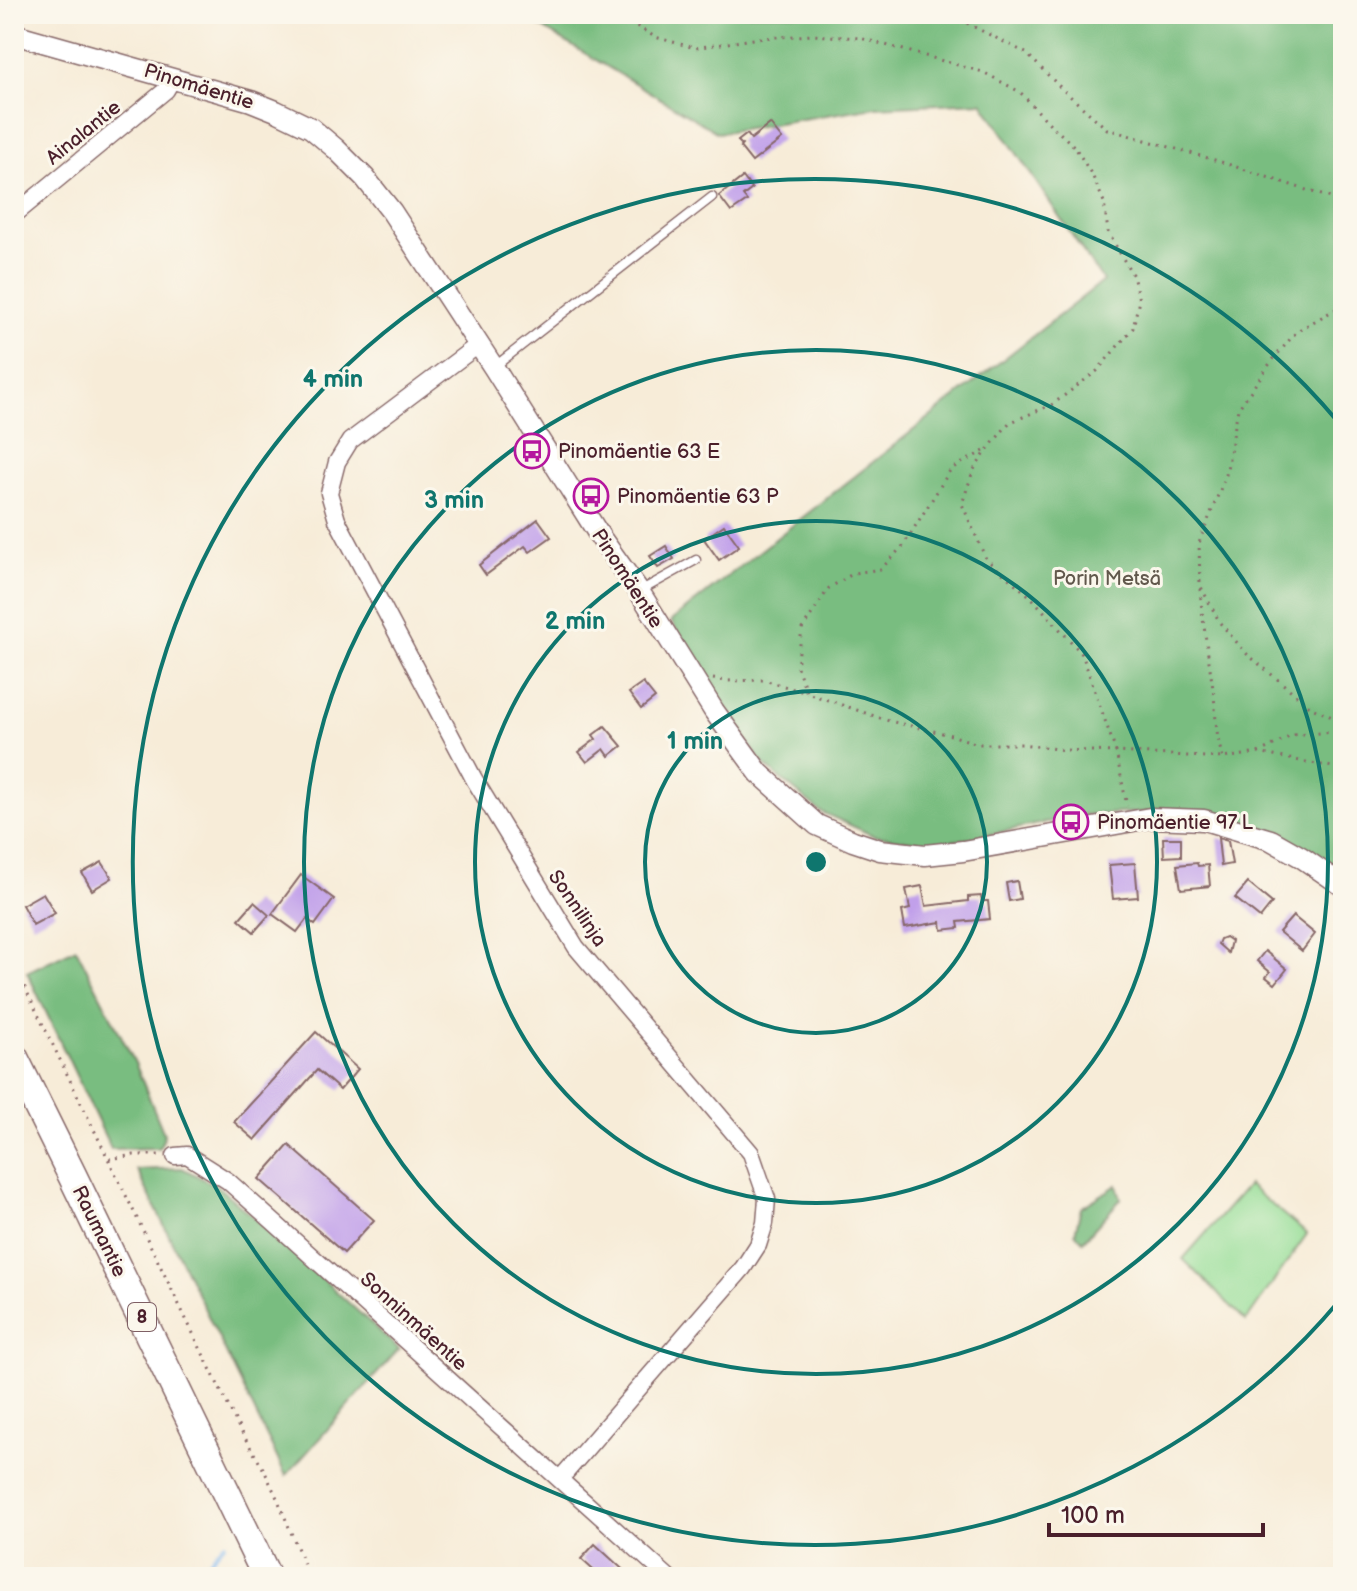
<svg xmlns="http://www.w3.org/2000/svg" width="1357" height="1591" font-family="'Balsamiq Sans',sans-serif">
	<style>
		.green { fill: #97de98; stroke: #707e62; stroke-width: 2 }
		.forest { fill: #79bd80; stroke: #626e56; stroke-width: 2 }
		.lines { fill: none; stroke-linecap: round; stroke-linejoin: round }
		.stream { stroke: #7eb6ee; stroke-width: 4 }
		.building { fill: #c1a0ea }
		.service-casing { stroke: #876768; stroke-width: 11 }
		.minor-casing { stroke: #876768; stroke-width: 19 }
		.tertiary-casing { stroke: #876768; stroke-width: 23 }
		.trunk-casing { stroke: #876768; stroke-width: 31 }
		.path { stroke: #876768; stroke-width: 3; stroke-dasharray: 2 6; stroke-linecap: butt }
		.service { stroke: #fff; stroke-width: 8 }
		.minor { stroke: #fff; stroke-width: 16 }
		.tertiary { stroke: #fff; stroke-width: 20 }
		.trunk { stroke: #fff; stroke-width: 28 }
		.ring { fill: none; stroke: #0f766e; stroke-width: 4 }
		.labels { text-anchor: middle; stroke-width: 6; stroke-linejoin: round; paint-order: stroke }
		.shield { fill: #fbf7ec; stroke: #7f6065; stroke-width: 2 }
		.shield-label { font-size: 18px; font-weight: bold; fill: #4a1f2b }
		.street-label { font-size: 20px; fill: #4a1f2b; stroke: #fbf7ec }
		.poi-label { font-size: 20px; fill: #4a1f2b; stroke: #fbf7ec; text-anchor: start }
		.park-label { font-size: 20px; fill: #61584c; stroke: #fbf7ec }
		.centre { fill: #0f766e; stroke: #fbf7ec; stroke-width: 4 }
		.ring-label { font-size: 24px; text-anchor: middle; font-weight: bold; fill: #0f766e; stroke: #fbf7ec; stroke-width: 6; stroke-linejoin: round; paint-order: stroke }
	</style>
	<rect width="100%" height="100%" fill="#fbf7ec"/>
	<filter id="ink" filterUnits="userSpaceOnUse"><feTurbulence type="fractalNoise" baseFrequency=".0125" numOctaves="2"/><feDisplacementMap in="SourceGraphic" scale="16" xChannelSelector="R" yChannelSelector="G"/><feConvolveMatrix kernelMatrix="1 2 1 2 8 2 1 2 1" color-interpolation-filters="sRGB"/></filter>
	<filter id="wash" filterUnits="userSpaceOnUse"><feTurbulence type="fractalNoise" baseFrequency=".006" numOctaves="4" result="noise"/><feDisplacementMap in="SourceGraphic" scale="32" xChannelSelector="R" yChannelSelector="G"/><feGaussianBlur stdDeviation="1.8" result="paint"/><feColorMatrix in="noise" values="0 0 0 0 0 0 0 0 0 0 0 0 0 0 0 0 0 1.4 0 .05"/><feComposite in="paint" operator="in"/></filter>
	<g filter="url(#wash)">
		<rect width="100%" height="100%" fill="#f7ecd8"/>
		<path class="green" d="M1248 1185 1307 1234 1246 1321 1183 1259Z"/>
		<g class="forest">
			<path d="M519 14H1343V877L1305 850 1151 812 1081 815 968 839 930 843 874 836 819 811 764 765 719 702 671 621 1103 281 982 102 875 107 718 133Z"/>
			<path d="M76 948 135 1063 164 1134 163 1140 159 1148 111 1149 27 972Z"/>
			<path d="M182 1168 217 1186 278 1238 399 1349 286 1476 137 1170Z"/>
			<path d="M1117 1185 1121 1199 1083 1241 1075 1233 1081 1208Z"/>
		</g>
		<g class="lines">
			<path class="stream" d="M195 1577 225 1543"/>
		</g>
		<g id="blocks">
			<g class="building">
				<path d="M770 124 782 139 752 162 740 147 742 145 738 141 747 134 751 139Z"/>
				<path d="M743 177 752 189 743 196 747 201 731 212 719 196Z"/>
				<path d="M538 519 551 537 530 552 525 546 486 575 479 565Z"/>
				<path d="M724 525 739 546 719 560 704 539Z"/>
				<path d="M666 546 674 559 658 568 650 556Z"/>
				<path d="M643 683 655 698 641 709 629 693Z"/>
				<path d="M605 726 622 746 609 756 604 749 587 762 579 752 596 739 593 735Z"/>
				<path d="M1163 838H1181V856L1164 857Z"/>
				<path d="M1218 838 1228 841 1232 864 1221 866Z"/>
				<path d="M102 862 112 878 92 890 82 873Z"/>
				<path d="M1135 863 1138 897 1113 899 1109 865Z"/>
				<path d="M1197 863 1198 866 1208 865 1210 886 1181 889 1177 865Z"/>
				<path d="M301 875 334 899 315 925 307 919 297 932 272 914Z"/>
				<path d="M1017 881 1020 899 1009 901 1006 883Z"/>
				<path d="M1248 883 1272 903 1260 918 1235 898Z"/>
				<path d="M922 886 926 906 968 901V897L981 896 982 901H988L990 919 958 922 959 928 942 930 941 922 905 928 902 911 910 909 906 889Z"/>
				<path d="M43 893 55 913 33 925 22 905Z"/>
				<path d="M254 902 269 915 254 932 239 919Z"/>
				<path d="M1293 916 1315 934 1302 951 1279 932Z"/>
				<path d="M1225 937 1231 941 1228 953 1218 944 1220 939Z"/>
				<path d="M1265 951 1287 969 1275 984 1266 977 1270 972 1257 961Z"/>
				<path d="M316 1032 358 1069 340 1090 317 1070 255 1140 234 1122Z"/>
				<path d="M289 1145 374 1220 344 1253 259 1179Z"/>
				<path d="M595 1544 631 1577H601L581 1559Z"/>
			</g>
		</g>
	</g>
	<g filter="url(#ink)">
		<use href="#blocks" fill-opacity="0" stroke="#876768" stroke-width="2"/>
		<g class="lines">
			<g class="service-casing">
				<g id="service">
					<path d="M494 367 712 197"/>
					<path d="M640 591 696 560"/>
				</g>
			</g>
			<g class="minor-casing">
				<g id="minor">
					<path d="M14 215 166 90 173 78"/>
					<path d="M478 345 350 441 337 462 329 493 337 520 474 779 576 947 751 1153 767 1199 765 1223 758 1245 743 1268 560 1479"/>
					<path d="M175 1156 187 1155 228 1181 668 1577"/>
				</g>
			</g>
			<g class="tertiary-casing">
				<path id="tertiary" d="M14 34 251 101 276 111 311 128 336 149 365 178 392 212 494 368 601 538 639 591 714 711 759 773 817 825 853 841 880 850 925 855 963 851 1150 818 1204 820 1271 840 1301 857 1343 886"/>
			</g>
			<g class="trunk-casing">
				<path id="trunk" d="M14 1058 72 1175 267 1577"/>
			</g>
			<g class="path">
				<path d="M616 14 655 37 695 48 760 38 813 35 860 38 983 72 1020 92 1050 124 1075 147 1093 177 1104 202 1108 232 1133 276 1139 300 1133 328 1097 371 1053 404 1009 423 988 449 973 471 962 504 986 559 1031 597 1082 654 1116 752 1223 758 1258 753 1343 769"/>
				<path d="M954 14 970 25 1026 53 1063 90 1107 129 1218 161 1343 202"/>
				<path d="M1343 305 1297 331 1271 362 1238 409 1226 475 1199 543 1200 585 1220 623 1247 654 1312 708 1343 722"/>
				<path d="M984 451 951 469 903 546 881 569 854 573 829 588 802 629 797 667 807 693 889 721 951 735 978 744H1022L1064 750 1116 752 1127 806"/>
				<path d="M1200 589C1203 625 1209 660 1214 696 1216 717 1216 738 1223 758"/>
				<path d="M713 679 725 681 764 680 807 693"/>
				<path d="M1258 753 1293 735 1335 732 1343 729"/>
				<path d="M14 965 239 1428 264 1470 278 1500 309 1577"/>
				<path d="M109 1159 134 1155H160"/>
			</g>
			<use href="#service" class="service"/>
			<use href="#minor" class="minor"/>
			<use href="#tertiary" class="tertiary"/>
			<use href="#trunk" class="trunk"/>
		</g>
	</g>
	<g class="ring">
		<circle cx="816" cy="862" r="171"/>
		<circle cx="816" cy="862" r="341"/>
		<circle cx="816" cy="862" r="512"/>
		<path d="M1339 1301A683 683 0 1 1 1339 423"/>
	</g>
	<defs>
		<g id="bus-ring" transform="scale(1.8)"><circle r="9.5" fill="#fbf7ec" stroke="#b5179e" stroke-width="1.5"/><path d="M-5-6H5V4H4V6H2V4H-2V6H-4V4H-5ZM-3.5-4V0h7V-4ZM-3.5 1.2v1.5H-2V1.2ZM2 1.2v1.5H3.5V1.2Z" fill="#b5179e"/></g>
	</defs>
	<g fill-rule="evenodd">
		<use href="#bus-ring" x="532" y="451"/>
		<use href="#bus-ring" x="591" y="496"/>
		<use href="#bus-ring" x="1071" y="822"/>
	</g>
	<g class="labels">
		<rect class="shield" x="128" y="1303" width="28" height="28" rx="6"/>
		<g class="shield-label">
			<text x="142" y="1323">8</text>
		</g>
		<g class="street-label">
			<text transform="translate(199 86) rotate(17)" y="7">Pinomäentie</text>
			<text transform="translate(83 132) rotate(-39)" y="7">Ainalantie</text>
			<text transform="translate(628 578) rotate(57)" y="7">Pinomäentie</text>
			<text transform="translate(578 908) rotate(56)" y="7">Sonnilinja</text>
			<text transform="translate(100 1231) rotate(64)" y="7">Raumantie</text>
			<text transform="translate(414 1321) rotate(42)" y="7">Sonninmäentie</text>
		</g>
		<g class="poi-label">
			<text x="558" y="458">Pinomäentie 63 E</text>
			<text x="617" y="503">Pinomäentie 63 P</text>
			<text x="1097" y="829">Pinomäentie 97 L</text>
		</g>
		<g class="park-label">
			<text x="1107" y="585">Porin Metsä</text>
		</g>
	</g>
	<circle cx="816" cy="862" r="12" class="centre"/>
	<g class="ring-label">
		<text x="333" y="387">4 min</text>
		<text x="454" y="508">3 min</text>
		<text x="575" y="629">2 min</text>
		<text x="695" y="749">1 min</text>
	</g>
	<rect width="1357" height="1591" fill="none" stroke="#fbf7ec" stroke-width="48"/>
	<path d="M1049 1523v12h214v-12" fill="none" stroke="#4a1f2b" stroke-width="4"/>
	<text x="1061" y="1523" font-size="24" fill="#4a1f2b" stroke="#fbf7ec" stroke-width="6" paint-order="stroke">100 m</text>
</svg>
